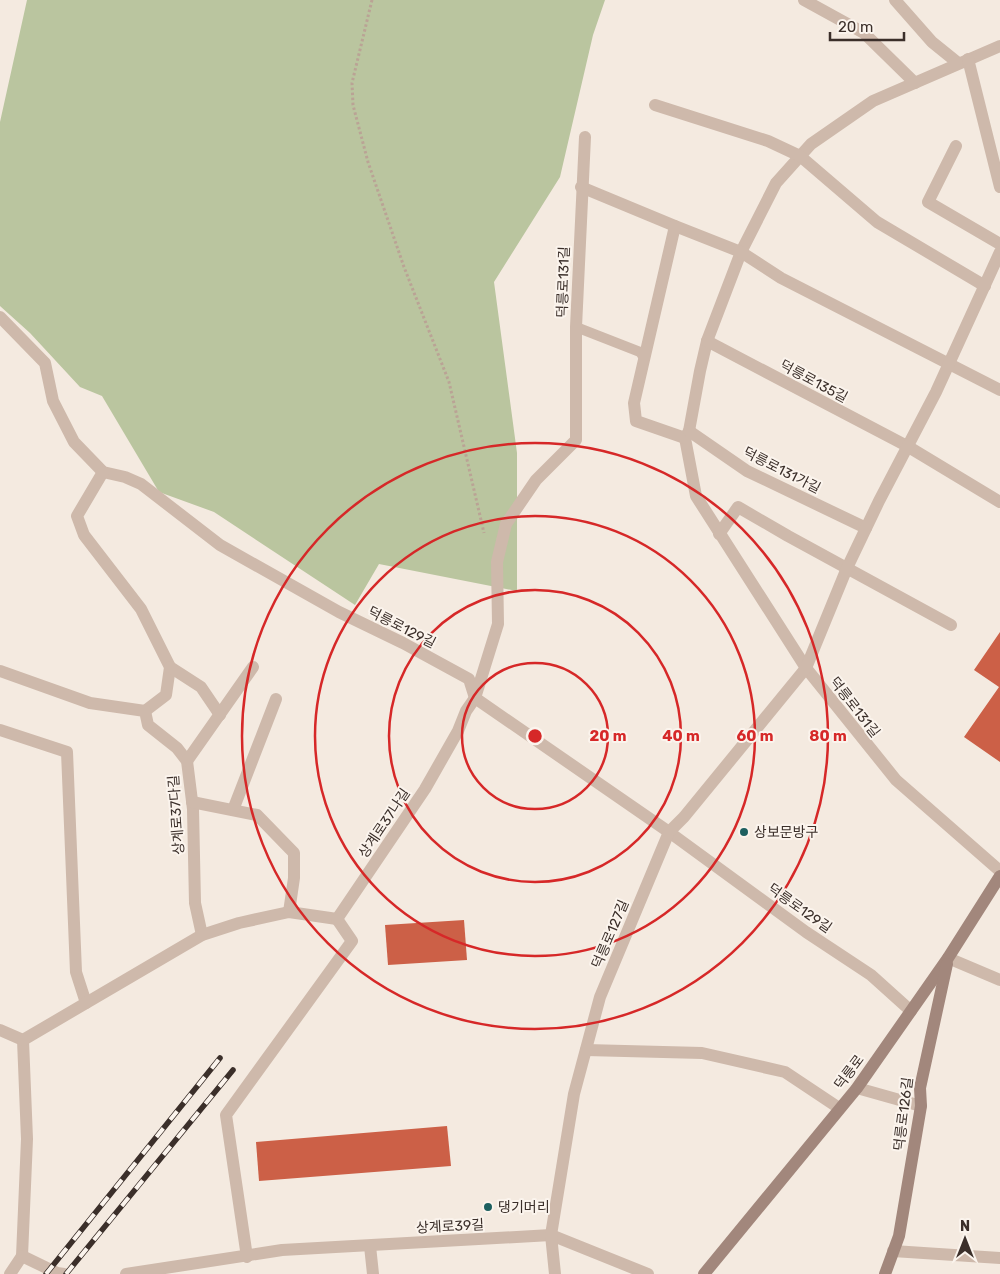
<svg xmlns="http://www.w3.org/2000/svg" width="1000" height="1274" font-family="Rubik,'Noto Sans KR',sans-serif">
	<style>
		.green { fill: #bac59f }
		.building { fill: #cc6047 }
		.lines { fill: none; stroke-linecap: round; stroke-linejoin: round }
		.path { stroke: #baa395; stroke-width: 3; stroke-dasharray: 2.5 2.5; stroke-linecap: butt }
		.lane { stroke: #ceb9ab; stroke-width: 10 }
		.street { stroke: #ceb9ab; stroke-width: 12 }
		.secondary { stroke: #a2877c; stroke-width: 12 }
		.rail-casing { stroke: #3b2f2a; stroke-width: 5.5 }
		.rail { stroke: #fbf4ed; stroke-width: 4; stroke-dasharray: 11; stroke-linecap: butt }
		.ring { fill: none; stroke: #d62828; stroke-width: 2.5 }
		.poi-dot { fill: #1d5f5f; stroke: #fbf4ed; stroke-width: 2 }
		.labels { text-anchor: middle; stroke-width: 4; stroke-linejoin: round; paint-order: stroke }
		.street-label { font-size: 14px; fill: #3b2f2a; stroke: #fbf4ed }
		.poi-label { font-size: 14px; fill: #3b2f2a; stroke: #fbf4ed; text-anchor: start }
		.centre { fill: #d62828; stroke: #fbf4ed; stroke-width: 2.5 }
		.ring-label { font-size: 15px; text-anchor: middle; font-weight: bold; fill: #d62828; stroke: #fbf4ed; stroke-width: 4; stroke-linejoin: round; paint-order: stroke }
	</style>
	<rect width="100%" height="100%" fill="#f4eae0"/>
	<path class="green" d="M27 0H605L593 35 560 177 494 282 517 453V591L379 564 355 605 214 512 159 492 102 396 80 387 30 333 0 306V122Z"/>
	<g class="building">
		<path d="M1000 632V762L964 737 999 687 974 670Z"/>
		<path d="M464 920 467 960 388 965 385 925Z"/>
		<path d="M447 1126 451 1166 259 1181 256 1142Z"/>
	</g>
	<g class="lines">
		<path class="path" d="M372 0 352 83 353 105 368 162 404 267 449 382 484 533"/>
		<path class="lane" d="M576 327 640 352 644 358"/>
		<g class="street">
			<path d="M804 0 864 33 915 83"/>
			<path d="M895 0 932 42 958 63"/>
			<path d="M1000 46 873 101 811 144 776 183 741 252 707 341 700 371 689 431 685 438 696 496 806 668 896 780 1000 871"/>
			<path d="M968 59 1000 187"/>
			<path d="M655 105 768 141 800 156 877 222 985 286"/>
			<path d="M956 146 928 202 1000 244"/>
			<path d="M581 187 675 226 741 252 781 278 1000 390"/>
			<path d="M675 226 634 403 636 421 685 438"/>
			<path d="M0 317 45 363 53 401 74 442 103 472 125 477 141 484 220 545 339 612 403 643 469 679 475 698 669 832 806 932 871 975 911 1011"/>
			<path d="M707 341 907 446 1000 502"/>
			<path d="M689 431 747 471 866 528"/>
			<path d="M103 472 77 516 84 535 141 609 170 667 166 695 145 711"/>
			<path d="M719 534 738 507 788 536 951 625"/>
			<path d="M170 667 201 687 220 715"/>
			<path d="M0 671 90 703 145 711 148 725 177 748 187 761 193 809 195 903 202 935"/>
			<path d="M0 730 67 752 76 972 86 1003"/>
			<path d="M187 761 253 667"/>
			<path d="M192 802 257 815 294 853V878L289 912"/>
			<path d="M233 810 276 699"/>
			<path d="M337 919 425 789 458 731 466 711 475 698 498 624 497 562 506 524 536 480 576 440V327L585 137"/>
			<path d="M948 958 1000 980"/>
			<path d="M0 1030 23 1040 27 1139 22 1256 10 1274"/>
			<path d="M23 1040 202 935 239 923 289 912 337 919"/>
			<path d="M586 1050 702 1053 785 1072 839 1108"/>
			<path d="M857 1088 921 1106"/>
			<path d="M370 1246 373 1274"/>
			<path d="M893 1251 1000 1258"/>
			<path d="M22 1256 57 1273 64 1274"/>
			<path d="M247 1257 226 1115 352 941 337 919"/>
			<path d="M126 1274 282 1250 551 1235 648 1274"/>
			<path d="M555 1274 551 1235 574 1094 600 997 669 832 684 817 806 668 847 568 879 501 936 392 1000 252"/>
		</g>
		<g class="secondary">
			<path d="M704 1274 857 1088 948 958 1000 876"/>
			<path d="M885 1274 899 1236 921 1106 920 1088 947 964"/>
		</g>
		<g class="rail-casing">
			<g id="rail">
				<path d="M46 1274 220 1058"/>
				<path d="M66 1274 233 1070"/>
			</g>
		</g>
		<use href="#rail" class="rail"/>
	</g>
	<g class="ring">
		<circle cx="535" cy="736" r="73"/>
		<circle cx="535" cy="736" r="146"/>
		<circle cx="535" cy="736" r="220"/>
		<circle cx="535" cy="736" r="293"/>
	</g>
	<g class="poi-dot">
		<circle cx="744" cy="832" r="5"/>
		<circle cx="488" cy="1207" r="5"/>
	</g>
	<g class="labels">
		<g class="street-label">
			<text transform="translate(563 282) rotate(-88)" y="5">덕릉로131길</text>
			<text transform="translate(814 381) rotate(28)" y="5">덕릉로135길</text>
			<text transform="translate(782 470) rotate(27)" y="5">덕릉로131가길</text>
			<text transform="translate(402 627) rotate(27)" y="5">덕릉로129길</text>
			<text transform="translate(855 707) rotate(52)" y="5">덕릉로131길</text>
			<text transform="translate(176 815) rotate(-94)" y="5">상계로37다길</text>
			<text transform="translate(384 823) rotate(-56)" y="5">상계로37나길</text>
			<text transform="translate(800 908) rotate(35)" y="5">덕릉로129길</text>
			<text transform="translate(610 934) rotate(-67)" y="5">덕릉로127길</text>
			<text transform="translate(849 1072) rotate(-53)" y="5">덕릉로</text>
			<text transform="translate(903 1114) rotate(-83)" y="5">덕릉로126길</text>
			<text transform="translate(450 1226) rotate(-3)" y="5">상계로39길</text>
		</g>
		<g class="poi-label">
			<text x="754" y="837">상보문방구</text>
			<text x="498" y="1212">댕기머리</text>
		</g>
	</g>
	<circle cx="535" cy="736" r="8" class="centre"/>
	<g class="ring-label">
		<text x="608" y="741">20 m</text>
		<text x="681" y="741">40 m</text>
		<text x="755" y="741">60 m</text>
		<text x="828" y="741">80 m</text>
	</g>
	<g transform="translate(965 1239)" stroke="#fbf4ed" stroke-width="4" paint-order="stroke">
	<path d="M0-4L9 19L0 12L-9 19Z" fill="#3b2f2a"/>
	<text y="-8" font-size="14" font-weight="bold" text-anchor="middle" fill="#3b2f2a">N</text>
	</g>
	<path d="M830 32v8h74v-8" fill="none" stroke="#3b2f2a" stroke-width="2.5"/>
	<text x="838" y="32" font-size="15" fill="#3b2f2a" stroke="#fbf4ed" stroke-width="4" paint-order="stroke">20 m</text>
</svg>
